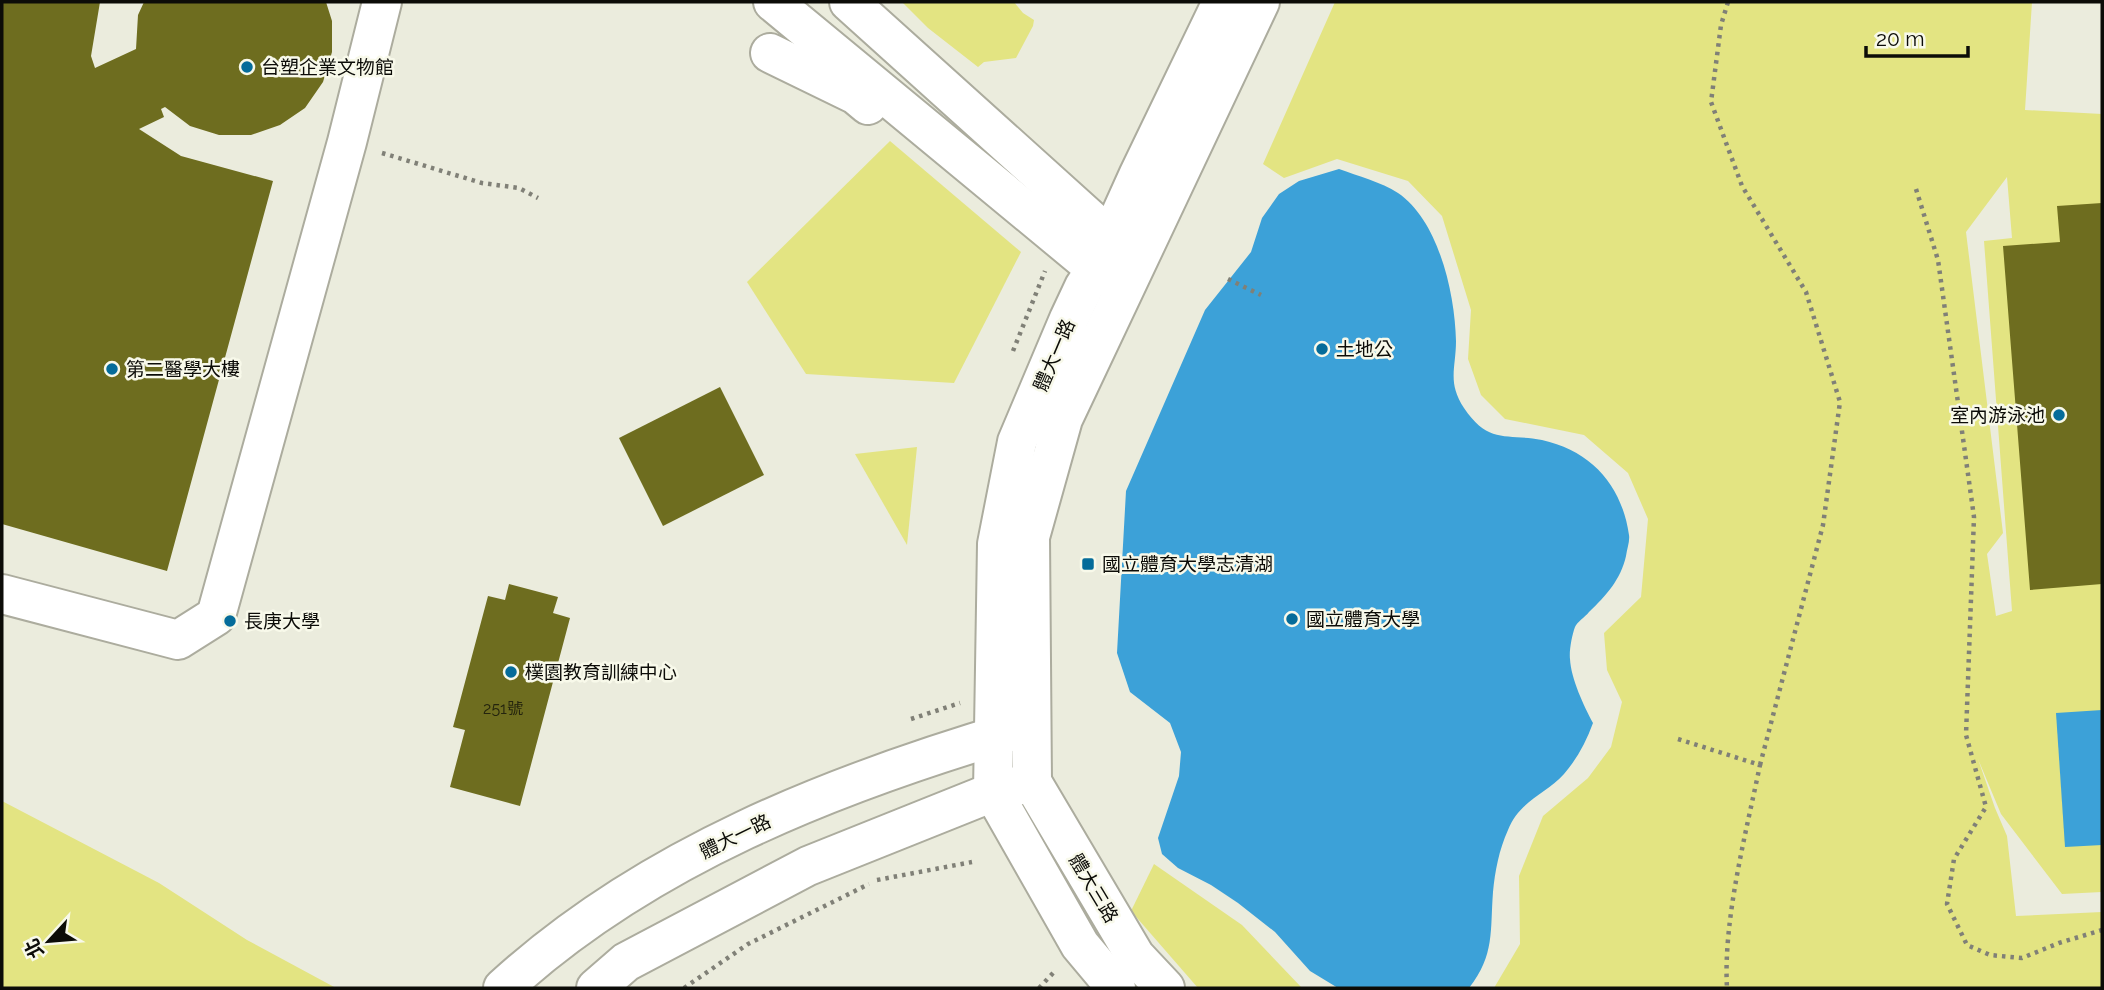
<svg xmlns="http://www.w3.org/2000/svg" width="2104" height="990" font-family="Raleway,'Noto Sans TC',sans-serif">
	<style>
		.green { fill: #e3e482; fill-rule: evenodd }
		.water { fill: #3ca1d8 }
		.building { fill: #6e6d1f }
		.lines { fill: none; stroke-linecap: round; stroke-linejoin: round }
		.minor-casing { stroke: #acac9e; stroke-width: 42 }
		.path { stroke: #808077; stroke-width: 4.5; stroke-dasharray: 3.5 5; stroke-linecap: butt }
		.minor { stroke: #fff; stroke-width: 38 }
		.poi-dot { fill: #056c9a; stroke: #f8f9ea; stroke-width: 2.5 }
		.labels { text-anchor: middle; stroke-width: 5; stroke-linejoin: round; paint-order: stroke }
		.number-label { font-size: 16px; fill: #24240e }
		.poi-label { font-size: 19px; fill: #0c0c08; stroke: #f8f9ea; text-anchor: start }
		.street-label { font-size: 19px; fill: #0c0c08; stroke: #f8f9ea }
	</style>
	<rect width="100%" height="100%" fill="#ebecdd"/>
	<g class="green">
		<path d="M902 2H1014L1023 13 1034 20 1033 26 1016 58 984 62 978 67 928 28Z"/>
		<path d="M1335 2H2032L2025 110 2102 114V892L2062 894 2001 814 1978 759 1995 808 2007 836 2016 916 2102 912V988H1494L1520 944 1519 876 1543 816 1588 778 1611 747 1622 702 1607 670 1604 633 1641 597 1648 519 1628 473 1584 435 1505 419 1481 395 1468 359 1471 310 1442 216 1408 181 1337 159 1284 178 1263 164ZM2007 177 2012 238 1984 241 2012 611 1996 616 1987 554 2003 533 1966 232Z"/>
		<path d="M890 141 1021 252 954 383 806 374 747 282Z"/>
		<path d="M917 447 907 545 855 454Z"/>
		<path d="M2 801 159 883 247 940 336 988H2Z"/>
		<path d="M1154 864 1242 925 1302 988H1198L1131 911Z"/>
	</g>
	<g class="water">
		<path d="M1339 169C1358 176 1381 182 1398 193 1439 221 1455 294 1456 341 1456 368 1447 382 1464 408 1489 445 1506 433 1542 440 1592 451 1622 486 1629 535 1630 541 1627 549 1626 556 1621 579 1606 596 1589 612 1585 617 1577 622 1575 627 1572 635 1569 651 1570 659 1571 679 1584 706 1593 723 1586 742 1577 759 1564 774 1546 794 1519 801 1508 830 1499 850 1495 871 1493 892 1490 931 1495 955 1469 988H1338L1310 971 1275 932 1238 903 1211 885 1178 868 1162 854 1158 838 1179 776 1181 752 1170 723 1130 692 1117 653 1126 491 1205 310 1251 252 1262 218 1279 194 1299 181Z"/>
		<path d="M2102 710V845L2065 847 2056 713Z"/>
	</g>
	<g class="building">
		<path d="M2 2H100L91 56 95 68 136 49 138 15 144 2H326L332 21V52L323 82 305 108 280 125 251 135H219L190 126 165 107 161 109 164 117 139 129 181 156 273 181 167 571 2 524Z"/>
		<path d="M2102 203V584L2030 590 2003 246 2060 242 2057 206Z"/>
		<path d="M720 387 764 475 663 526 619 438Z"/>
		<path d="M509 584 558 597 553 613 570 618 520 806 450 787 465 730 453 727 488 596 505 600Z"/>
	</g>
	<g class="lines">
		<g class="minor-casing">
			<g id="minor">
				<path d="M773 2 1096 269"/>
				<path d="M849 2 1111 238 1126 257"/>
				<path d="M770 53 856 95 868 105"/>
				<path d="M2 594 178 640 216 616 347 142 382 2"/>
				<path d="M1032 782 1135 956 1165 988"/>
				<path d="M993 792 997 544 1017 442 1069 319 1084 287 1096 269 1138 176 1222 2"/>
				<path d="M993 792 1080 945 1116 988"/>
				<path d="M503 988C646 857 833 784 1016 730"/>
				<path d="M596 988 626 962 808 866 993 792 1032 782 1030 537 1063 419 1260 2"/>
			</g>
		</g>
		<g class="path">
			<path d="M1728 2 1721 25 1711 102 1742 186 1806 292 1840 402 1823 525 1760 765"/>
			<path d="M382 153 482 183 519 188 538 198"/>
			<path d="M1916 189 1938 260 1974 517 1966 735 1986 807 1954 859 1947 904 1967 945 1990 955 2022 958 2059 943 2102 930"/>
			<path d="M1228 279 1261 295"/>
			<path d="M1013 351 1045 271"/>
			<path d="M911 719 960 703"/>
			<path d="M1678 739 1760 765C1746 833 1723 920 1727 988"/>
			<path d="M877 880 972 862"/>
			<path d="M684 988 748 944 869 884"/>
			<path d="M1039 988 1055 971"/>
		</g>
		<use href="#minor" class="minor"/>
	</g>
	<g class="poi-dot">
		<circle cx="247" cy="67" r="7"/>
		<circle cx="1322" cy="349" r="7"/>
		<circle cx="112" cy="369" r="7"/>
		<circle cx="2059" cy="415" r="7"/>
		<rect x="1081" y="557" width="14" height="14" rx="3.5"/>
		<circle cx="1292" cy="619" r="7"/>
		<circle cx="230" cy="621" r="7"/>
		<circle cx="511" cy="672" r="7"/>
	</g>
	<g class="labels">
		<g class="number-label">
			<text x="503" y="714">251號</text>
		</g>
		<g class="poi-label">
			<text x="261" y="74">台塑企業文物館</text>
			<text x="1336" y="356">土地公</text>
			<text x="126" y="376">第二醫學大樓</text>
			<text x="2045" y="422" text-anchor="end">室內游泳池</text>
			<text x="1102" y="571">國立體育大學志清湖</text>
			<text x="1306" y="626">國立體育大學</text>
			<text x="244" y="628">長庚大學</text>
			<text x="525" y="679">樸園教育訓練中心</text>
		</g>
		<g class="street-label">
			<text transform="translate(1054 355) rotate(-67)" y="7">體大一路</text>
			<text transform="translate(735 836) rotate(-26)" y="7">體大一路</text>
			<text transform="translate(1094 888) rotate(59)" y="7">體大三路</text>
		</g>
	</g>
	<rect width="2104" height="990" fill="none" stroke="#0c0c08" stroke-width="7"/>
	<g transform="translate(49 941) rotate(244)" stroke="#f8f9ea" stroke-width="5" paint-order="stroke">
	<path d="M0-5L12 26L0 18L-12 26Z" fill="#0c0c08"/>
	<text y="-10" font-size="19" font-weight="bold" text-anchor="middle" fill="#0c0c08">北</text>
	</g>
	<path d="M1866 46v10h102v-10" fill="none" stroke="#0c0c08" stroke-width="3.5"/>
	<text x="1876" y="46" font-size="21" fill="#0c0c08" stroke="#f8f9ea" stroke-width="5" paint-order="stroke">20 m</text>
</svg>
